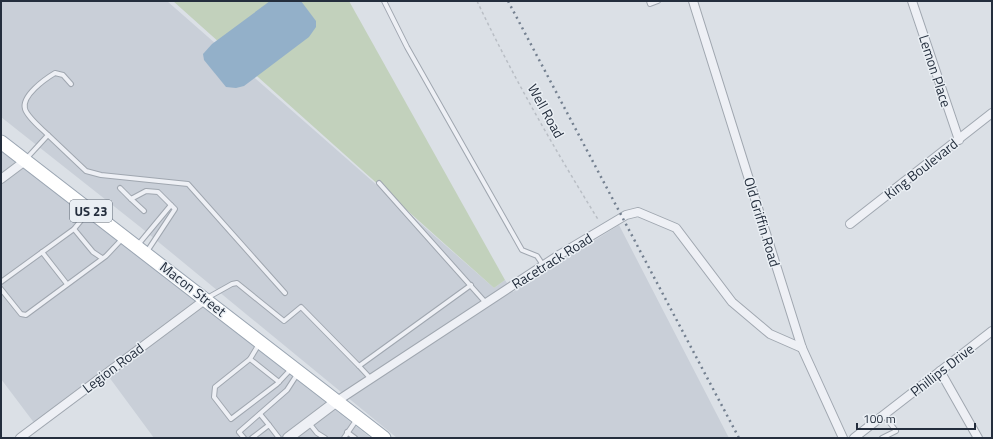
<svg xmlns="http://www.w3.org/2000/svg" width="993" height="439" font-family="'Titillium Web',sans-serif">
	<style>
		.built { fill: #c9cfd8 }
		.green { fill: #c2d1bc }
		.water { fill: #93b0c9 }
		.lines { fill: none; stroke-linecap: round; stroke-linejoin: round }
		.service-casing { stroke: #a0a7b0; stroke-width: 6 }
		.minor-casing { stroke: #a0a7b0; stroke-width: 10 }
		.tertiary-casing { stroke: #a0a7b0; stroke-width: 12 }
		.primary-casing { stroke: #9aa5b2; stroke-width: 15 }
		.path { stroke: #b9bec5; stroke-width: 1.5; stroke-dasharray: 3 3; stroke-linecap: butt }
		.service { stroke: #eef0f5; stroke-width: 4 }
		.minor { stroke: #eef0f5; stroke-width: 8 }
		.tertiary { stroke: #eef0f5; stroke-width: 10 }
		.primary { stroke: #fff; stroke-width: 13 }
		.rail { stroke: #748090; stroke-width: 2.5; stroke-dasharray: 2 4; stroke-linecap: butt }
		.labels { text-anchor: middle; stroke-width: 3; stroke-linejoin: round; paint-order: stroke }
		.shield { fill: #eaeff4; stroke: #5f6874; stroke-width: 1 }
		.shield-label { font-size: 13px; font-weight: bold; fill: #242e3d }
		.street-label { font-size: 14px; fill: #242e3d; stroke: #eaeff4 }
	</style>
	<rect width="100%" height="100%" fill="#dbe0e6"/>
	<g class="built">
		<path d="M1 1H167L494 288 505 280 513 292 619 225 729 438H397L139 226 1 117Z"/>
		<path d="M1 151 131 250 371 438H154L109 377 38 428 1 379Z"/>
	</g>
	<path class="green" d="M173 1H349L505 280 494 288Z"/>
	<path class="water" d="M270 1H301L316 21V27L309 37 244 86 236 88 226 87 204 60 203 54 212 44Z"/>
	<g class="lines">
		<g class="service-casing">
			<g id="service">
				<path d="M384 1 407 47 522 250 537 256 543 265"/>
				<path d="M649 1 650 4 658 1"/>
				<path d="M48 135 86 171 101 175 188 184 285 293"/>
				<path d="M26 159 48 135C41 128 28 118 25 109 21 96 45 79 55 73L63 75 71 84"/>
				<path d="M379 183 486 303"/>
				<path d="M120 188 131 199 146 191 158 192 175 209 146 253"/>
				<path d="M131 199 144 211"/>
				<path d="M74 229 93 252 102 258"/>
				<path d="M137 246 171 205"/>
				<path d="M42 252 67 284"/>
				<path d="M1 282 74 229 88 212"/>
				<path d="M1 289 21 314 26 315 106 256 123 238"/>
				<path d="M207 298 232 284 237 283 284 321 301 307 359 366 471 285"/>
				<path d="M259 344 250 359 215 387 214 397 231 419 277 384 292 368"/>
				<path d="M250 359 279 382"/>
				<path d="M359 366 371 379"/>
				<path d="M260 414 269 425"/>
				<path d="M309 423 317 433 325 438"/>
				<path d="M347 432 355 438"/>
				<path d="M244 438 239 432 287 390 298 373"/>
				<path d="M252 438 269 425 279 438"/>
				<path d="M344 438 357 419"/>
				<path d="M882 438 896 431 884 415"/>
			</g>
		</g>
		<g class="minor-casing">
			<g id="minor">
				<path d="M693 1 802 348 843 438"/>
				<path d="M912 1 959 140"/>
				<path d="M1 179 25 161"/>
				<path d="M850 224 992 113"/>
				<path d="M940 371 978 438"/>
				<path d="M337 401 559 255 626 215 638 212 676 228 732 302 770 334 802 348"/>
				<path d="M20 438 206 299"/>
				<path d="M854 438 992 331"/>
			</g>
		</g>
		<g class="tertiary-casing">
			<path id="tertiary" d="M288 438 337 401"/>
		</g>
		<g class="primary-casing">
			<path id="primary" d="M1 142 384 438"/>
		</g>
		<path class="path" d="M477 1C513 77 555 150 599 221"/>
		<use href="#service" class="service"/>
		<use href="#minor" class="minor"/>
		<use href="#tertiary" class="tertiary"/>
		<use href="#primary" class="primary"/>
		<path class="rail" d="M508 1 739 438"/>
	</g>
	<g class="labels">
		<rect class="shield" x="70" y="200" width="42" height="22" rx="3"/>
		<g class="shield-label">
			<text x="91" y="216">US 23</text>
		</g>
		<g class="street-label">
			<text transform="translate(935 71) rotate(72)" y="5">Lemon Place</text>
			<text transform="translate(546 111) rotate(61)" y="5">Well Road</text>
			<text transform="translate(921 169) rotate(-38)" y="5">King Boulevard</text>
			<text transform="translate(762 222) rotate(73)" y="5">Old Griffin Road</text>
			<text transform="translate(552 261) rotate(-32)" y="5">Racetrack Road</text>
			<text transform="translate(193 289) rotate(38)" y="5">Macon Street</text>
			<text transform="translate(113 368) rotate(-37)" y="5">Legion Road</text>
			<text transform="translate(942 370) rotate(-38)" y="5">Phillips Drive</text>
		</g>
	</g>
	<rect width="993" height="439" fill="none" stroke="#242e3d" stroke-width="4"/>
	<path d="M857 423v6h118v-6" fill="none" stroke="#242e3d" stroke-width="2"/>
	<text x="863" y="423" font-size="12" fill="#242e3d" stroke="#eaeff4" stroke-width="3" paint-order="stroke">100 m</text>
</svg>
